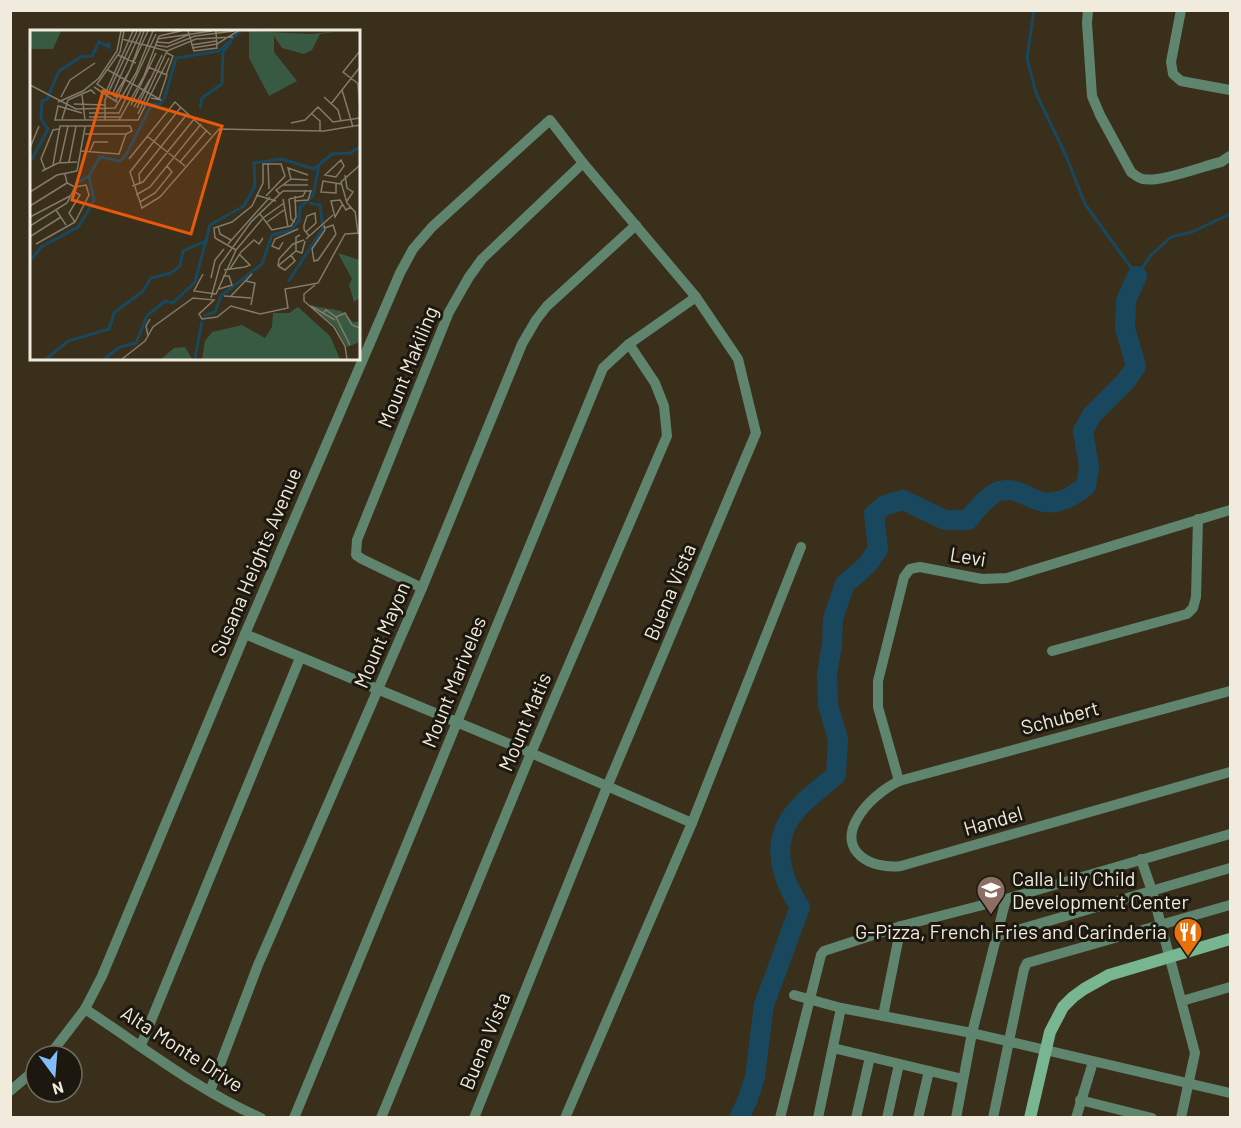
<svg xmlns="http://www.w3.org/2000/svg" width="1241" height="1128" font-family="Barlow,sans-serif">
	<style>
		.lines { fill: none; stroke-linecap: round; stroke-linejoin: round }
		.stream { stroke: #19485e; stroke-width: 3 }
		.river { stroke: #19485e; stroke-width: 20 }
		.street { stroke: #5f856e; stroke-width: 10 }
		.secondary { stroke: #78b591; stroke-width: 12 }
		.labels { text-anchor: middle; stroke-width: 6; stroke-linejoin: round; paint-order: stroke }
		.street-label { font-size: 20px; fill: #f1ebde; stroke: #1c180f }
		.poi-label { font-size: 20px; fill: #f1ebde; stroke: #1c180f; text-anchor: start }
		.inset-river { fill: none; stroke: #19485e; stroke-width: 3 }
		.inset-road { fill: none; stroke: #837a69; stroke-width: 1.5 }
		.view { fill: #e8590c; fill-opacity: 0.15; stroke: #e8590c; stroke-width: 3 }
		.inset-edge { fill: none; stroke: #f1ebde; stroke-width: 3 }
	</style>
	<rect width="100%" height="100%" fill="#392f1b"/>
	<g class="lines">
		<path class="stream" d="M1034 10 1027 58 1036 93 1067 158 1085 204 1137 276 1151 255 1171 237 1192 232 1230 214"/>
		<path class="river" d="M739 1118 748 1099 755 1077 764 1005 800 907C785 884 772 852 787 824 797 804 819 790 836 775L838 739 828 705 827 674 832 644 833 618 845 584 867 565 878 549 874 514 885 505 903 500 945 520H968C974 512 989 494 999 491 1016 486 1028 499 1044 502 1060 505 1075 495 1086 486L1089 467 1083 431 1092 415 1126 381 1136 366 1125 328 1126 301 1137 276"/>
		<g class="street">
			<path d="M1088 10 1087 23 1092 96 1100 115 1131 172C1135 175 1138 178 1143 179 1159 183 1203 166 1221 162L1230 156"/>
			<path d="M1181 10 1171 62 1173 74 1181 81 1230 90"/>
			<path d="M422 588 362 559 356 555 357 540 449 312 469 277 482 259 583 163"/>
			<path d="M245 634 531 753 692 823"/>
			<path d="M1052 651 1187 614 1193 608 1196 597 1198 519"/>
			<path d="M1230 691 899 781C883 789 866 803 857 819 838 852 872 870 901 866L1230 772"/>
			<path d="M899 781 878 707V681L904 577 910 569 920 567 982 579 1007 578 1230 510"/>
			<path d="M1141 859 1152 891 1195 1053 1181 1118"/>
			<path d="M997 936 1230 868"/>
			<path d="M794 995 841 1008 972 1033 1230 1093"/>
			<path d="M1182 1001 1230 987"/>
			<path d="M85 1009C142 1046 197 1090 261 1118"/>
			<path d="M883 1016 901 926"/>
			<path d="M141 1045 300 658"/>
			<path d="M833 1048 963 1079"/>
			<path d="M49 1056 85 1009 102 976 245 634 400 273 413 249 432 227 550 120 583 163 696 297 738 359 756 433 607 787 474 1118"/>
			<path d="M10 1091 36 1069"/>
			<path d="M210 1091 258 965 422 588 522 344 536 320 547 306 636 225"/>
			<path d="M1080 1100 1152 1118"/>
			<path d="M294 1118 603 368 629 344 696 297"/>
			<path d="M381 1118 531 753 667 436 664 406 655 383 629 344"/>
			<path d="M565 1118 692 823 801 547"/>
			<path d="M780 1118 821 955 824 951 901 926 1006 899 1230 834"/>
			<path d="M818 1118 841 1008"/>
			<path d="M856 1118 870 1057"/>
			<path d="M887 1118 899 1064"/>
			<path d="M918 1118 929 1071"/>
			<path d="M956 1118 972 1033 1006 899"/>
			<path d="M993 1118 1024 969 1027 963 1230 905"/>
			<path d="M1076 1118 1093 1062"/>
		</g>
		<path class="secondary" d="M1030 1118 1050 1032 1063 1007 1073 997 1084 989 1109 975 1230 939"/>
	</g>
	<defs>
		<g id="school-pin" transform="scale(1.5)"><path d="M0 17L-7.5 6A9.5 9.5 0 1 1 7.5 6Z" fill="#8d6e63" stroke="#1c180f"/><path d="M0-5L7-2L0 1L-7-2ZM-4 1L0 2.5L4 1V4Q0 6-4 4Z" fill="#fff"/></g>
		<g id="restaurant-pin" transform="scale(1.5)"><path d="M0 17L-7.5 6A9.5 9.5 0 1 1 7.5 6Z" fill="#e8710a" stroke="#1c180f"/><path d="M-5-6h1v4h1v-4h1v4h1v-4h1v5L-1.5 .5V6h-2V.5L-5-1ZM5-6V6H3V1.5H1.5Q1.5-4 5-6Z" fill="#fff"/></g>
	</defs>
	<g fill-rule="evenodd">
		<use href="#school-pin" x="991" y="890"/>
		<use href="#restaurant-pin" x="1188" y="932"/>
	</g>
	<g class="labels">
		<g class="street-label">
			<text transform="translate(408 367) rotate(-68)" y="7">Mount Makiling</text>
			<text transform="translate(968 557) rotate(9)" y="7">Levi</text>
			<text transform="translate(256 562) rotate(-67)" y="7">Susana Heights Avenue</text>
			<text transform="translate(670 592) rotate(-67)" y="7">Buena Vista</text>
			<text transform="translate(382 635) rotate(-67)" y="7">Mount Mayon</text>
			<text transform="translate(454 682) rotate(-68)" y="7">Mount Mariveles</text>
			<text transform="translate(1060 718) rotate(-15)" y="7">Schubert</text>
			<text transform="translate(525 722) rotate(-67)" y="7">Mount Matis</text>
			<text transform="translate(993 821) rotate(-16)" y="7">Handel</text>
			<text transform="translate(485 1041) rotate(-68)" y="7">Buena Vista</text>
			<text transform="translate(182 1049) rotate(33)" y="7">Alta Monte Drive</text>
		</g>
		<g class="poi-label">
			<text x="1012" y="886">Calla Lily Child<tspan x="1012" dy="23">Development Center</tspan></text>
			<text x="1167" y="939" text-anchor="end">G-Pizza, French Fries and Carinderia</text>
		</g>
	</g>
	<g transform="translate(30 30)">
		<rect width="330" height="330" fill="#392f1b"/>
		<path d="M0 1H31L23 19H0ZM219 1 281 4 311 1 290 4 282 20 274 24 252 18 244 6V22L267 51 239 66 219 28ZM308 223 330 230V268L324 272 319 255 322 249ZM278 275 311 281 323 292H330V312L317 317 305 296ZM268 277 300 306 310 329H172L175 311 182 302 212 295 235 308 242 297 243 283H259ZM155 317 162 329H131L144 318Z" fill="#385a42"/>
		<path class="inset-river" d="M170 78 172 68 192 54 193 22 202 10M0 133 18 99 11 89 12 71 17 69 29 41 51 27 62 26 69 12 79 17 78 12M59 146 70 127 90 131 96 125 122 74H130L135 67 146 28 189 21 211 1M0 231 11 217 48 197 58 181 64 170 59 146 45 154M258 252 293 198 290 175 279 173M173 286 185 282 191 266 232 234 242 205 261 200 269 191 270 177 283 166 289 136M16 329 38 311 79 299 84 283 113 261 121 248 141 243 150 236 153 221 178 210M74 329 90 317 106 313 117 286 135 271 143 273 165 252 180 195 214 176 225 156 224 133 252 129 284 139 302 124 320 123 330 117M165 329 172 291"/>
		<path class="inset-road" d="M158 1 164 21 187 18 186 1M129 6 151 1M92 9 137 21 166 9 203 7M127 9 182 1M126 12 139 13 158 5M187 14 208 1M125 15 137 17 165 6 204 1M161 15 186 11M162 18 187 14M330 21 313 42 330 55M88 25 106 33M118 37 137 45 129 69M78 40 131 70 121 68M136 45 143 26 137 23M328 54 330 81M0 55 46 79 85 78 106 43 123 1M64 57 87 72M312 60 323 97M76 62 103 1M52 65 55 90M82 65 111 1M31 67 40 50 65 33M84 67 100 40 114 1M294 67 308 80 311 91M88 68 67 54 90 22 94 1M28 72 53 61 69 48 87 21 91 1M85 72 118 1M44 74 75 75M301 74 330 37M101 75 126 23M104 77 120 49M151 77 100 142 112 178 130 167 189 99 294 101 330 95M107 78 132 25M52 83 28 76 25 90H108L139 28M59 83H89L126 4M108 84 137 21M282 84 290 91V101M59 87H90M32 89 38 70 61 60 65 64M75 90V70L107 1M89 90 114 46 129 6M261 93 275 90 288 77 303 92 330 88M55 104H96M117 106 155 136M0 118 9 96M51 121 89 124 96 104M60 121 64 112H78M99 129 145 72 181 105M311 130 314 136 306 147 295 145ZM30 132 38 96M39 132 46 96M150 132 177 100M238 133 239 159M23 135 30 96H100L102 101 96 104M15 139 11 129 23 100 29 99M12 141 28 133 47 132M47 141 55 97M35 144 37 153 45 157M315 145 317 158 323 162 317 171M261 149 258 138 278 145M306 153V163L291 162 293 151 311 154M110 154 109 144 158 83M253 155H278M102 156 113 152 165 88M45 157 56 155 59 165 45 192M43 161 50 165 39 183 45 192M0 162 27 145 47 141M250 164 246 160 261 149 278 150M106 165 120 157 171 94M226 165 246 171M253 169 258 197M259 169 261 189 265 192M259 169 273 166 276 160M110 172 125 163 142 142 137 136M312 175 305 187 301 171 310 170 316 180 321 177M0 176 37 153M26 180 36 195M325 181 328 203M325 182 317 173 311 152 330 135M230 184 242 200 261 196 266 187 265 166M0 187 40 166M237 192 254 180M294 195 295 200 282 219 284 231 288 230 306 204M0 196 37 173 45 157M188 196 190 204 201 210M295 198 303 195 306 204M276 202 286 193 285 183 277 186 274 195V199L275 201 276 202 279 206M1 206 31 187M276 209 303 185M253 212 249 219 242 216 245 209 268 199M6 214 45 192M198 214 240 167M206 220 185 208 184 198 202 192 222 176 233 153V134H251L255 146 236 166M266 221 272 223 275 211M210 225 220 235 215 237M248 236 266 221V207L270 205M248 236 249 229 263 214 274 210M248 236 255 240 265 231 261 225M200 239 211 222 224 210 229 214 233 208M194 240 215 237M173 244 164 261 186 264 206 220 233 188 254 173M181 248 185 230 194 219M216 251 225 253 221 275M285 255 274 264V271L304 297 315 316 317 329M189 259 202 255 199 246H193M194 266 221 268M201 266 222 244M181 268 190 235 221 192 253 161H281L278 170 264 171M281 276 305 290M293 283 296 280 306 287 320 315M306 287 315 283 322 295 330 298M118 306 116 296 120 289M92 329 115 311 123 297 163 268 184 270 169 284 172 289 187 287 201 276 230 284 258 278 255 259 288 253 315 204 330 203"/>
		<path class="view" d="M73 61 192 96 161 204 42 170Z"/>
		<rect width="330" height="330" class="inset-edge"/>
	</g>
	<rect width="1241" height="1128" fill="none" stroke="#f1ebde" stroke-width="24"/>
	<g transform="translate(54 1074) rotate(164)"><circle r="28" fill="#1c180f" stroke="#716c62" stroke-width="1.5"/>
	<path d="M0-4.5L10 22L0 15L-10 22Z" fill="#80bdfa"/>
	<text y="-9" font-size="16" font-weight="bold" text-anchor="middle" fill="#f1ebde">N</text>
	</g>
</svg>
